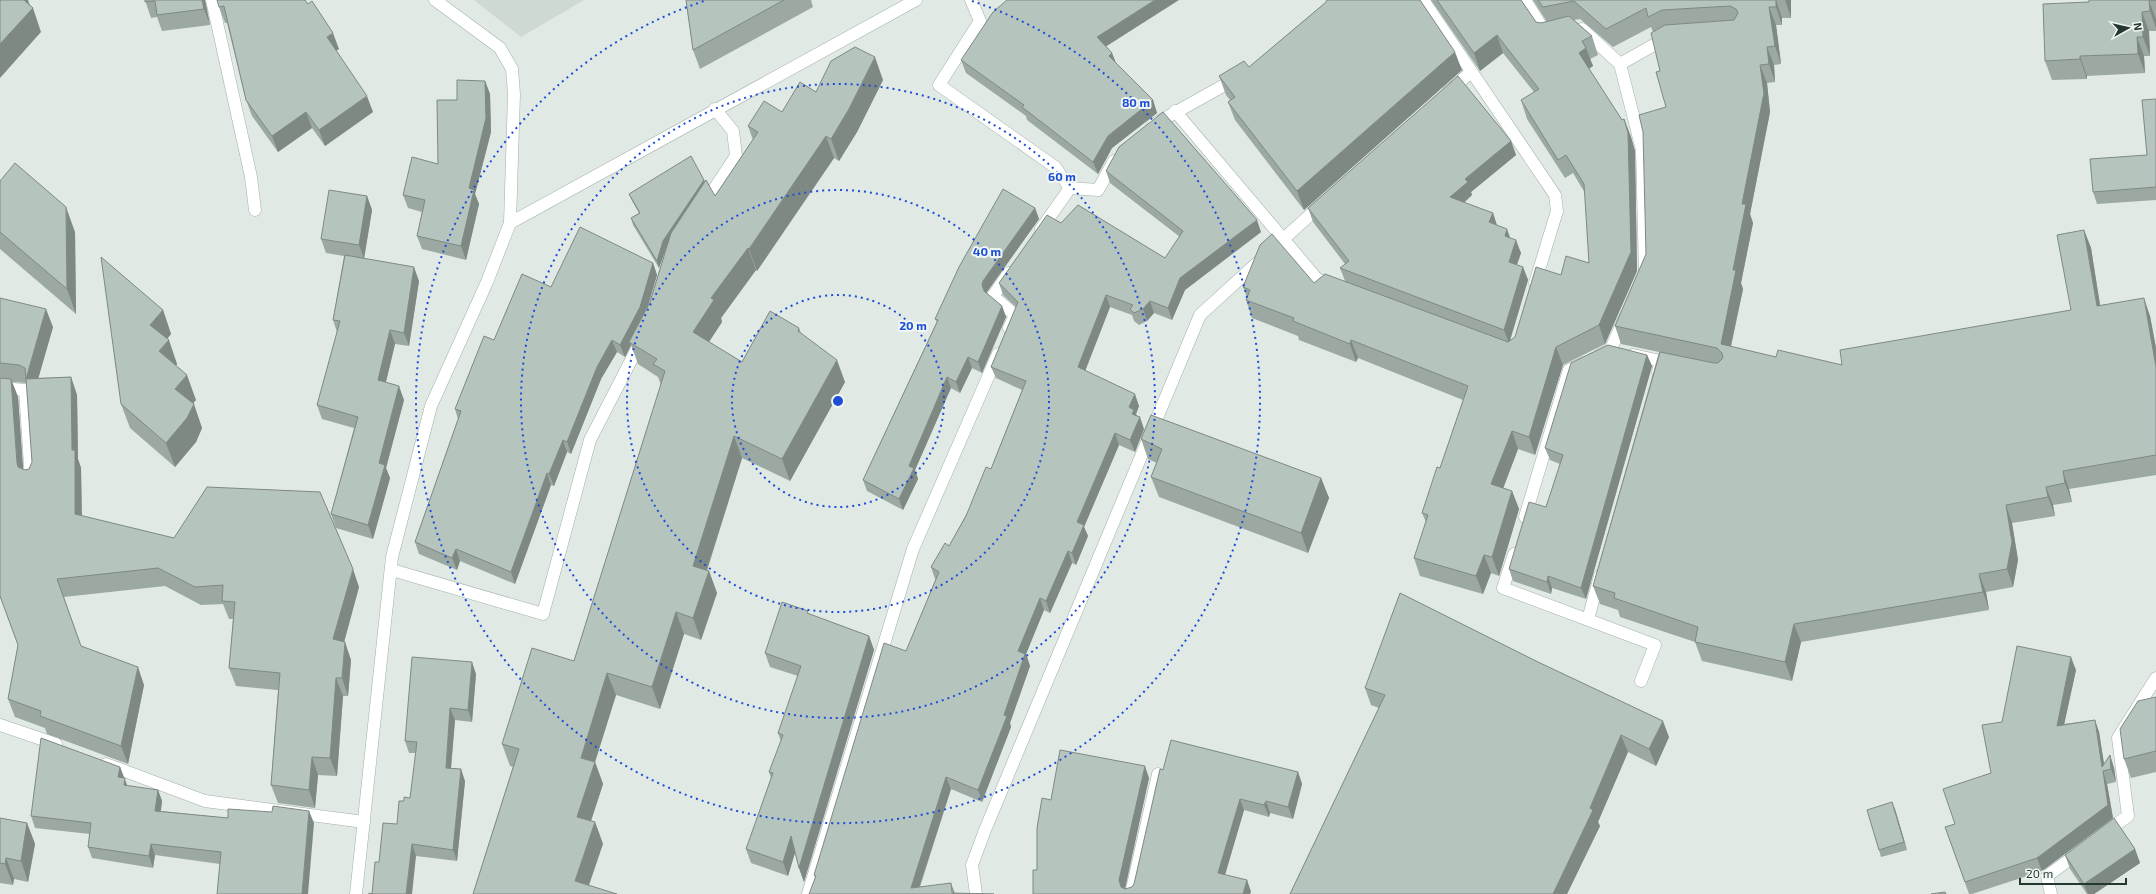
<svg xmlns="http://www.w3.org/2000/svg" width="2156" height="894" font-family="'Exo 2',sans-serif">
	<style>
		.built { fill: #ced9d3 }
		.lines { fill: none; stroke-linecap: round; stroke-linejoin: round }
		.minor-casing { stroke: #a3b0aa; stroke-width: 13 }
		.minor { stroke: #fff; stroke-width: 12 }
		.wall { fill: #9ca9a3; fill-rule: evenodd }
		.shaded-wall { fill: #7f8984 }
		.building { fill: #b5c4bd; stroke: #7f8984 }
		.ring { fill: none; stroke: #1d4ed8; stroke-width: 2; stroke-dasharray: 2 4 }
		.centre { fill: #1d4ed8; stroke: #f0f6f2; stroke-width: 2 }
		.ring-label { font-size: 12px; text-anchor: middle; font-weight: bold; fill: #1d4ed8; stroke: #f0f6f2; stroke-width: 4; stroke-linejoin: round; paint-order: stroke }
	</style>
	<rect width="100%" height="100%" fill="#e0e9e4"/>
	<path class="built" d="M474 0H584L521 37Z"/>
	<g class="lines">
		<g class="minor-casing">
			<g id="minor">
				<path d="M212 0 251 177 255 210"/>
				<path d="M435 0 500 48 512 69 514 94 510 223"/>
				<path d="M971 0 980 21 939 85 1055 167 1070 188"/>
				<path d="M1423 0 1555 195 1557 211 1535 283"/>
				<path d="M1525 0 1546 34 1549 33"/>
				<path d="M1582 29 1620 64 1642 150 1645 273"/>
				<path d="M1620 64 1668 37"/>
				<path d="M1449 91 1471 72"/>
				<path d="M1175 111 1317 279 1333 285"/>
				<path d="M1153 125 1237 78"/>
				<path d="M704 204 736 156 733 131 715 109"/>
				<path d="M1041 229 1070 188 1098 190 1114 161"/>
				<path d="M1009 273 993 296 1015 315 1009 328"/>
				<path d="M1600 355 1611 349 1624 319"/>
				<path d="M1633 355 1661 361 1658 372"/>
				<path d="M0 388 25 390 31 481"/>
				<path d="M1525 517 1569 370 1583 363"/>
				<path d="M1514 554 1503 588 1655 645 1641 681"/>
				<path d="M392 570 543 614 590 440 641 341"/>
				<path d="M1588 619 1600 576"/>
				<path d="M0 725 56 744"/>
				<path d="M106 764 205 801 364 822"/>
				<path d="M2104 833 2128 816 2118 738 2156 678"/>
				<path d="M356 894 392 557 431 406 487 282 510 223 916 0"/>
				<path d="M808 894 913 549 998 354"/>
				<path d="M976 894 972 865 985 830 1200 315 1322 204"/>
				<path d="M1131 894 1158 774"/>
				<path d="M2051 894 2047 876 2080 852"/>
			</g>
		</g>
		<use href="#minor" class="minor"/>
	</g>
	<g class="wall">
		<path d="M145 0H205L210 25 162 31 157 17 151 18Z"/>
		<path d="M217 0 339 49 336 51 373 112 325 146 312 128 278 152 252 116 246 100 227 23H225L219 7Z"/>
		<path d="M686 0H811L813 7 700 69 693 50Z"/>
		<path d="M1431 0H1521L1536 22 1541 23 1547 22 1533 0H1791V18H1782V25H1776L1781 64 1774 65 1775 82 1767 83 1770 112 1750 214 1753 223 1741 283 1743 289 1731 347 1776 357 1842 365 2071 310 2084 230 2091 248 2100 305 2150 316 2156 348V475L2069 489 2072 502 2053 505 2055 516 2012 523 2018 560 2013 587 1986 592 1989 610 1801 642 1792 681 1702 661 1695 642 1620 617 1618 610 1600 604 1593 586 1659 352 1621 344 1615 326 1646 254 1666 107 1660 71 1653 32 1651 27 1613 47 1580 19 1574 20 1592 36 1598 55 1590 59 1593 66 1589 69 1622 120 1624 119 1631 137 1635 151 1637 271 1605 344 1563 365 1535 455 1518 449 1503 488 1512 491 1519 509 1499 576 1491 573 1483 594 1420 576 1414 558 1426 522 1422 513 1440 468 1463 400 1358 358 1356 362 1299 340 1298 336 1252 318 1246 300 1247 297 1243 287 1345 281 1340 268 1345 264 1313 222 1308 208 1511 141 1516 155 1471 192 1472 195 1464 203 1493 213 1497 225 1510 238 1521 253 1517 265 1523 267 1528 280 1510 341 1515 337 1561 275 1589 263 1585 193 1573 173 1565 178 1527 119 1521 100 1534 92 1503 53 1480 71Z"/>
		<path d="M2156 0V31H2149L2150 56H2144L2145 73 2087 76V79L2052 80 2045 61 2089 2Z"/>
		<path d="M1325 3 1462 70 1304 210 1235 120 1228 102 1230 100 1226 95 1219 76 1249 67Z"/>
		<path d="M1106 46 1112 53 1116 63 1153 100 1157 113 1112 148 1098 174 1027 120 1026 116 966 73 961 60Z"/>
		<path d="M883 80 857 132 839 161 834 158 757 271 756 270 721 318 722 322 709 342 742 362 799 328 801 333 845 382 790 481 742 458 707 571H709L717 593 701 640 684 634 660 709 616 695 595 762 603 784 591 821 595 822 603 844 473 894 513 767 510 766 502 744 574 661 661 385 658 377 638 364 631 345 625 357 617 352 601 379 571 454 567 452 554 486 551 485 515 584 460 561 457 570 419 554 415 542 458 419 455 409 494 340 551 287 653 263 657 275 648 306 650 302 667 246 659 268 633 225 631 218 639 213 632 201 629 194 704 180 705 182 715 196 753 140 748 126 782 112 816 92Z"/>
		<path d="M485 81 490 94 491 132 475 194 479 204 466 260 422 249 417 236 422 212 408 208 403 195 438 164 457 100Z"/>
		<path d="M2156 99V200L2097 204 2093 192 2147 155Z"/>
		<path d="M1106 171 1261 232 1185 290 1172 320 1154 313 1147 321 1139 325 1134 321 1132 315 1110 307 1085 371 1139 406 1136 414 1144 429 1135 452 1119 445 1084 527 1088 536 1076 565 1072 563 1050 613 1044 610 1026 654 1030 666 1010 723 1011 727 982 802 951 789 920 887 955 893 809 894 815 878 814 875 906 651 936 580 935 579 931 567 949 546 991 469 1022 390 996 378 991 367 1016 307 1003 295 999 283 1061 223 1165 258 1180 237 1110 183Z"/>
		<path d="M0 181 75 232 76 314 0 249Z"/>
		<path d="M367 196 372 210 364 258 419 281 409 346 395 344 386 382 404 400 386 468 390 478 373 539 336 528 331 514 354 428 322 419 317 405 337 332 333 320 344 256 326 253 321 239Z"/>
		<path d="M1035 208 1039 219 986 293 1002 306 1006 317 982 373 972 368 960 393 951 388 915 470 918 479 903 510 867 491 863 480 937 322 935 319Z"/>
		<path d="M0 298 53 327 38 378 71 377 77 395 78 459 81 468 82 516 359 587 344 642 351 660 348 696H343L337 776 318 775 315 808 278 803 271 785 278 690 236 686 229 668 233 619H229L223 604 201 605 165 586 64 597 81 646 144 685 128 764 47 734 45 728 15 717 8 699 18 645 0 596ZM12 382 27 383 32 462 29 469 25 470H23L18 397Z"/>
		<path d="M163 310 171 334 167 339 177 364 176 366 196 400 193 403 202 428 196 442 175 467 130 428 121 404Z"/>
		<path d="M1647 355 1652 366 1586 599 1552 588 1551 594 1513 581 1509 569 1546 507 1560 464 1550 460 1545 448Z"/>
		<path d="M1141 439 1321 478 1329 498 1308 553 1159 497 1151 477 1157 463 1148 459Z"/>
		<path d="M809 614 869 636 874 650 804 882 799 868 795 853 788 876 751 863 746 849 771 778 769 772 781 741 778 733 798 676 770 667 765 653Z"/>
		<path d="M2076 670 2064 724 2095 720 2099 732 2104 764 2110 755 2114 768 2116 782 2107 784 2113 818 2042 871 1972 894H1969L1945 827 1955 824 1991 773 2002 722Z"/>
		<path d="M476 674 472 722 455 720 451 768 465 781 457 861 416 856 372 894 379 862 397 824 404 801 410 798 416 753H409L405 741Z"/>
		<path d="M1365 688 1669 737 1656 766 1628 752 1598 822 1600 826 1567 894H1290L1379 708 1371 705Z"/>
		<path d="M2156 697V772L2131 778 2124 759Z"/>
		<path d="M120 767 127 786 158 790 162 801 161 811 228 818 314 823 220 864 155 855 153 868 92 858 88 847 90 834 35 828 31 816Z"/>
		<path d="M1163 770 1298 772 1302 784 1293 819 1270 813 1269 817 1244 810 1225 875 1247 880 1251 892 1033 894 1037 870 1051 800 1149 778 1124 889H1125L1132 887 1134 884Z"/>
		<path d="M1895 809 1907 850 1881 857 1879 850Z"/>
		<path d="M0 818 27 823 35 844 28 882 14 879 13 885 0 883Z"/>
		<path d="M2135 849 2140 863 2094 894H2087L2070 869 2065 855Z"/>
	</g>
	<g class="shaded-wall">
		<path d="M22 0H28L31 9 33 8 41 32 0 78V44Z"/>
		<path d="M202 0H205L210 25 204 9Z"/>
		<path d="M1155 0H1179L1102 49 1097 37Z"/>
		<path d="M1776 0 1782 18V25L1776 7Z"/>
		<path d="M1785 0H1791V18Z"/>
		<path d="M2149 1 2156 19V28L2150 11Z"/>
		<path d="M1769 7 1776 25 1781 64 1775 46Z"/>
		<path d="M2142 12 2149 31 2150 56 2143 37Z"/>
		<path d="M333 33 339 49 332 53 327 37Z"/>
		<path d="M1497 35 1503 53 1480 71 1474 53Z"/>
		<path d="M2137 37 2144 56 2145 73 2138 54Z"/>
		<path d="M1767 47 1774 65 1775 82 1769 64Z"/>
		<path d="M1586 48 1593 66 1585 71 1579 53Z"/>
		<path d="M1455 52 1462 70 1304 210 1297 191Z"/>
		<path d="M1112 53 1117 66 1109 56Z"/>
		<path d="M2080 56 2087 76V79L2080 59Z"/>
		<path d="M875 57 883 80 857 132 839 161 831 139Z"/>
		<path d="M1760 65 1767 83 1770 112 1750 214 1753 223 1741 283 1743 289 1727 363 1721 344 1733 270Z"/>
		<path d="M485 81 490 94 491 132 475 194 479 204 466 260 461 246 469 188Z"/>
		<path d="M367 96 373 112 325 146 319 130Z"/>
		<path d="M1153 100 1157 113 1112 148 1098 174 1093 162 1108 136Z"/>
		<path d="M306 112 312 128 278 152 272 136Z"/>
		<path d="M1624 119 1631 137 1635 151 1637 271 1605 344 1599 325Z"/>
		<path d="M826 136 834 158 757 271 749 249Z"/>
		<path d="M1511 141 1516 155 1471 192 1472 195 1454 211 1450 197 1465 179Z"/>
		<path d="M704 180 706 187 666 248 659 268 657 261 663 241Z"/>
		<path d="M367 196 372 210 364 259 359 245Z"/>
		<path d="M66 207 75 232 76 314 67 289Z"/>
		<path d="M1035 208 1039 219 987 292 986 295 982 285 983 281Z"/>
		<path d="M1493 213 1497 226 1489 222Z"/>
		<path d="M1257 220 1261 232 1185 290 1172 320 1168 308 1180 278Z"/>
		<path d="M1507 229 1512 243 1505 236Z"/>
		<path d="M2084 230 2091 248 2103 324 2097 306Z"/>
		<path d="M1516 240 1521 253 1513 275 1509 262Z"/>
		<path d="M748 248 756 270 721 318 722 322 701 354 693 332 711 298Z"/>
		<path d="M653 263 657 275 644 319 629 342 631 345 625 357 620 345Z"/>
		<path d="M414 267 419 281 409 346 404 333Z"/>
		<path d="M1523 267 1528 280 1509 343 1504 330Z"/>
		<path d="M1106 295 1110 307 1082 379 1078 367Z"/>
		<path d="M2144 298 2150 316 2156 348V367Z"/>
		<path d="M1150 301 1154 313 1147 321 1143 309Z"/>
		<path d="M1002 306 1006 317 982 373 978 362Z"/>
		<path d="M46 309 53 327 33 397 26 379Z"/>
		<path d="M163 310 171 334 159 349 150 325Z"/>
		<path d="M390 330 395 344 383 394 378 380Z"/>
		<path d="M169 340 177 364 168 375 159 351Z"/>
		<path d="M612 340 617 352 601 379 571 454 567 442 597 367Z"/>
		<path d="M1351 340 1358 358 1356 362 1350 344Z"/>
		<path d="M1556 347 1563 365 1535 455 1529 437Z"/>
		<path d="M1647 355 1652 366 1586 599 1581 588Z"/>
		<path d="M968 357 972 368 960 393 956 382Z"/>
		<path d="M837 360 845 382 790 481 782 459Z"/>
		<path d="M187 375 196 400 184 413 175 389Z"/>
		<path d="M71 377 77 395 78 459 81 468 82 532 75 514 72 450Z"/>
		<path d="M947 377 951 388 915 470 918 479 903 510 899 499 909 466Z"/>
		<path d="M11 379 18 397 24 481 17 463Z"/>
		<path d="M399 386 404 400 386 468 390 478 373 539 368 525 379 463Z"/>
		<path d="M1135 394 1139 406 1136 414 1138 421 1140 417 1144 429 1135 452 1130 440 1129 407Z"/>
		<path d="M194 404 202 428 196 442 175 467 166 443Z"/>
		<path d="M1512 431 1518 449 1498 502 1491 484Z"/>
		<path d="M1115 433 1119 445 1084 527 1088 536 1076 565 1072 553 1077 522Z"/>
		<path d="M734 436 742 458 701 588 693 566Z"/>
		<path d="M563 440 567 452 554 486 549 474Z"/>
		<path d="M2063 471 2069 489 2072 502 2065 483Z"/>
		<path d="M547 473 551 485 515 584 511 572Z"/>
		<path d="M1321 478 1329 498 1308 553 1301 533Z"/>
		<path d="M2046 487 2053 505 2055 516 2048 497Z"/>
		<path d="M1512 491 1519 509 1499 576 1492 557Z"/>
		<path d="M2006 505 2012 523 2018 560 2013 587 2007 569Z"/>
		<path d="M456 549 460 561 457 570 452 558Z"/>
		<path d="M1068 551 1072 563 1050 613 1046 601Z"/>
		<path d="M1484 555 1491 573 1483 594 1476 576Z"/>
		<path d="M353 569 359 587 340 657 333 639Z"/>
		<path d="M709 571 717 593 701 640 693 618Z"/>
		<path d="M1979 574 1986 592 1989 610 1983 592Z"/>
		<path d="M1548 576 1552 588 1551 594 1547 582Z"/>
		<path d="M1040 598 1044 610 1026 654 1030 666 1010 723 1011 727 982 802 978 790 1004 715 1018 651Z"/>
		<path d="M676 612 684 634 660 709 652 687Z"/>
		<path d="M1794 624 1801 642 1792 681 1785 662Z"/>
		<path d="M869 636 874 650 804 882 799 868Z"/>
		<path d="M345 642 351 660 348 696 342 678Z"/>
		<path d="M2071 657 2076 670 2061 739 2057 726Z"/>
		<path d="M472 662 476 674 472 722 468 710Z"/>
		<path d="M138 667 144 685 128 764 121 746Z"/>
		<path d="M607 673 616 695 595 762 603 784 585 839 577 817 581 758Z"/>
		<path d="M336 678 343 696 337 776 330 758Z"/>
		<path d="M450 708 455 720 450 779 446 768Z"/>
		<path d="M2095 720 2099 732 2105 770 2102 767Z"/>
		<path d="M1663 721 1669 737 1656 766 1649 749Z"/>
		<path d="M1621 735 1628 752 1598 822 1600 826 1567 894H1553Z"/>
		<path d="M2110 755 2114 768 2116 782 2111 769Z"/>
		<path d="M312 757 318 775 315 808 309 790Z"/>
		<path d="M1145 766 1149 778 1124 894 1119 880Z"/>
		<path d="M120 767 129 790 128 797 118 777Z"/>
		<path d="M461 769 465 781 457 861 453 850Z"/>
		<path d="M2103 771 2107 784 2113 818 2042 871 2037 858Z"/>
		<path d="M1298 772 1302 784 1293 819 1288 807Z"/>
		<path d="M946 777 951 789 917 894 911 888Z"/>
		<path d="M158 790 162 801 159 822 155 811Z"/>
		<path d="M1240 799 1244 810 1222 885 1218 873Z"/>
		<path d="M1266 801 1270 813 1269 817 1264 805Z"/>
		<path d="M1892 802 1895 809 1907 850 1904 842Z"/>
		<path d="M309 811 314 823 308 894H302Z"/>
		<path d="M595 822 603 844 586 894 575 881Z"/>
		<path d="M27 823 35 844 28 882 21 861Z"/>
		<path d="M791 836 796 849 788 876 783 862Z"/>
		<path d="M151 844 155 855 153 868 149 856Z"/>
		<path d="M412 844 416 856 412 894H406Z"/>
		<path d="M2135 849 2140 863 2094 894H2088L2084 884Z"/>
		<path d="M6 858 14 879 13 885 5 864Z"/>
		<path d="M1247 880 1251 892 1250 894H1243Z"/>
		<path d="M951 883 955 894H953Z"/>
	</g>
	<g class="building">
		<path d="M0 0H24L33 8 0 44Z"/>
		<path d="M145 0H202L204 9 157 15 155 1 145 2Z"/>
		<path d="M217 0H305L308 4 312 1 333 33 327 37 367 96 319 130 306 112 272 136 246 100 224 6 219 7Z"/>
		<path d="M686 0H784L693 50Z"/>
		<path d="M1007 0H1155L1097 37 1112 53 1109 56 1153 100 1108 136 1093 162 1022 107 1024 105 961 60 993 12Z"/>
		<path d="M1327 0H1420L1455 52 1297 191 1228 102 1235 97 1219 76 1244 61 1249 67 1325 3Z"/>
		<path d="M1437 0H1521L1536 22 1541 23 1569 16 1592 36 1582 41 1586 48 1579 53 1622 120 1624 119 1628 133 1631 252 1599 325 1556 347 1529 437 1512 431 1491 484 1512 491 1492 557 1484 555 1476 576 1414 558 1428 515 1422 513 1437 467 1440 468 1468 386 1351 340 1350 344 1293 321 1294 318 1246 300 1250 290 1243 287 1260 245 1272 234 1314 283 1325 274 1508 342 1515 337 1536 267 1561 275 1566 256 1589 263 1584 184 1566 155 1558 160 1521 100 1539 89 1497 35 1474 53Z"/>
		<path d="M1538 0H1776V7H1769L1775 46 1767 47 1769 64 1760 65 1764 93 1742 204H1746L1733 270H1736L1721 344 1776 357 1778 350 1842 365 1840 350 2071 310 2057 235 2084 230 2097 306 2144 298 2156 367V455L2063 471 2065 483 2046 487 2048 497 2006 505 2012 542 2007 569 1979 574 1983 592 1794 624 1785 662 1695 642 1698 627 1614 598 1615 593 1593 586 1660 352 1714 363H1718L1723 358 1722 353 1717 348 1615 326 1646 254 1643 132 1639 115 1666 107 1656 72 1660 71 1651 33 1665 25 1734 20 1738 13 1736 9 1730 6 1662 10 1648 17 1646 8 1606 29 1574 1 1543 7Z"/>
		<path d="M2089 0H2156L2149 1 2150 11 2142 12 2143 37H2137L2138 54 2080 56V59L2045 61 2043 4 2089 2Z"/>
		<path d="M855 47 875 57 849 109 831 139 826 136 749 249 748 248 711 298 714 300 693 332 742 362 770 311 799 328 798 331 837 360 782 459 734 436 693 566 709 571 693 618 676 612 652 687 607 673 581 758 595 762 577 817 595 822 575 881 617 894H473L519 749 502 744 532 648 574 661 665 371 653 364 657 359 629 342 650 302 671 233 706 180 715 196 758 132 748 126 764 101 782 112 800 82 816 92 831 61Z"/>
		<path d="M1458 76 1511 141 1465 179 1468 182 1450 197 1493 213 1489 222 1507 229 1505 236 1516 240 1509 262 1523 267 1504 330 1340 268 1349 261 1308 208Z"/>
		<path d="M457 80 485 81 486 118 469 188 474 190 461 246 417 236 425 200 403 195 412 157 438 164 437 100H457Z"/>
		<path d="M2156 99V187L2093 192 2090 159 2147 155 2142 100Z"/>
		<path d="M1163 112 1257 220 1180 278 1168 308 1150 301 1143 309 1134 313 1130 309 1133 305 1106 295 1078 367 1135 394 1129 407 1134 410 1132 414 1140 417 1130 440 1115 433 1077 522 1084 525 1072 553 1068 551 1046 601 1040 598 1018 651 1025 654 1004 715 1007 716 978 790 946 777 911 888 951 883 952 893 994 894H809L816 876 814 875 884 643 906 651 939 572 931 567 945 543 949 546 966 516 986 467 991 469 1026 381 991 367 1018 302 999 283 1047 215 1061 223 1078 205 1165 258 1183 231 1106 171 1119 147Z"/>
		<path d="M691 156 704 180 663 241 657 261 631 218 640 213 629 194Z"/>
		<path d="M15 163 66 207 67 289 0 232V181Z"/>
		<path d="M1003 189 1035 208 983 281 982 285 984 291 1002 306 978 362 968 357 956 382 947 377 909 466 914 468 899 499 863 480 938 320 935 319 959 267Z"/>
		<path d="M329 190 367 196 359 245 321 239Z"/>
		<path d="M580 227 653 263 640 307 620 345 612 340 597 367 567 442 563 440 549 474 547 473 511 572 456 549 452 558 415 542 461 411 455 409 484 336 494 340 522 274 551 287Z"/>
		<path d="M345 255 414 267 404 333 390 330 378 380 399 386 379 463 385 465 368 525 331 514 358 417 317 405 340 321 333 320Z"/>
		<path d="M101 257 163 310 150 325 169 340 159 351 187 375 175 389 194 404 187 418 166 443 121 404Z"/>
		<path d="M0 298 46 309 26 379 25 368 19 365 0 363Z"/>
		<path d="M1608 345 1647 355 1581 588 1548 576 1547 582 1509 569 1529 502 1546 507 1563 455 1545 448 1571 363Z"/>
		<path d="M71 377 72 450H75V514L174 538 207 487 320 492 353 569 333 639 345 642 342 678H336L330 758 312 757 309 790 271 785 280 673 229 668 235 602 222 601 223 585 195 587 158 568 57 579 81 646 138 667 121 746 40 716 41 711 8 699 18 645 0 596V378L11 379 17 463 18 467 25 470 29 469 32 462 26 379Z"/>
		<path d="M1151 415 1321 478 1301 533 1151 477 1162 449 1141 439Z"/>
		<path d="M1400 593 1538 662 1663 721 1649 749 1621 735 1590 808 1593 810 1553 894H1290L1385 695 1365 688Z"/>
		<path d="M782 602 808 611 807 613 869 636 799 868 791 836 783 862 746 849 773 773 769 772 783 735 778 733 801 666 765 653Z"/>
		<path d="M2017 646 2071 657 2057 726 2095 720 2102 767 2110 755 2111 769 2103 771 2108 805 2037 858 1965 882 1945 827 1955 824 1943 789 1991 773 1982 725 2002 722Z"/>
		<path d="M412 657 472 662 468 710 450 708 446 768 461 769 453 850 412 844 406 894H369V893L372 894 375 862H379L383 823 397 824 399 801H404V797L410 798 417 742 405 741Z"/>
		<path d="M2156 697V751L2124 759 2120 729 2138 701Z"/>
		<path d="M41 738 120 767 118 777 125 778 124 785 158 790 155 811 228 818V809L272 812 273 806 309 811 302 894H217L221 852 151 844 149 856 88 847 91 823 31 816Z"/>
		<path d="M1171 740 1298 772 1288 807 1266 801 1264 805 1240 799 1218 873 1247 880 1243 894H1033V870H1037V828L1042 798 1051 800 1060 750 1145 766 1119 880 1121 887 1125 889 1132 887 1134 884 1160 769 1163 770Z"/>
		<path d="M1892 802 1904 842 1879 850 1867 810Z"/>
		<path d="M0 818 27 823 21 861 6 858 5 864 0 863Z"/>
		<path d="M2114 818 2135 849 2084 884 2065 855Z"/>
		<path d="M1945 892 1946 894H1931Z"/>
	</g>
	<g class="ring">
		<circle cx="838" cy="401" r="106"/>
		<circle cx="838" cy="401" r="211"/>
		<circle cx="838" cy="401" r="317"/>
		<path d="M972 1A422 422 0 1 1 704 1"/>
	</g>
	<circle cx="838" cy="401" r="6" class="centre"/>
	<g class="ring-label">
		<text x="1136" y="107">80 m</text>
		<text x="1062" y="181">60 m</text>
		<text x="987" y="256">40 m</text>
		<text x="913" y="330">20 m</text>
	</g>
	<g transform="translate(2128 28) rotate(82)" stroke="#f0f6f2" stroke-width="3" paint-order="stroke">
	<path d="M0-3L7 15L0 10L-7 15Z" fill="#223830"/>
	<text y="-6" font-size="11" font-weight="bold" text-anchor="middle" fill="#223830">N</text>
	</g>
	<path d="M2020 878v6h106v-6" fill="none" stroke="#223830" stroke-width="2"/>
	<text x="2026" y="878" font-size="12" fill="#223830" stroke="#f0f6f2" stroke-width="3" paint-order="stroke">20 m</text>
</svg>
